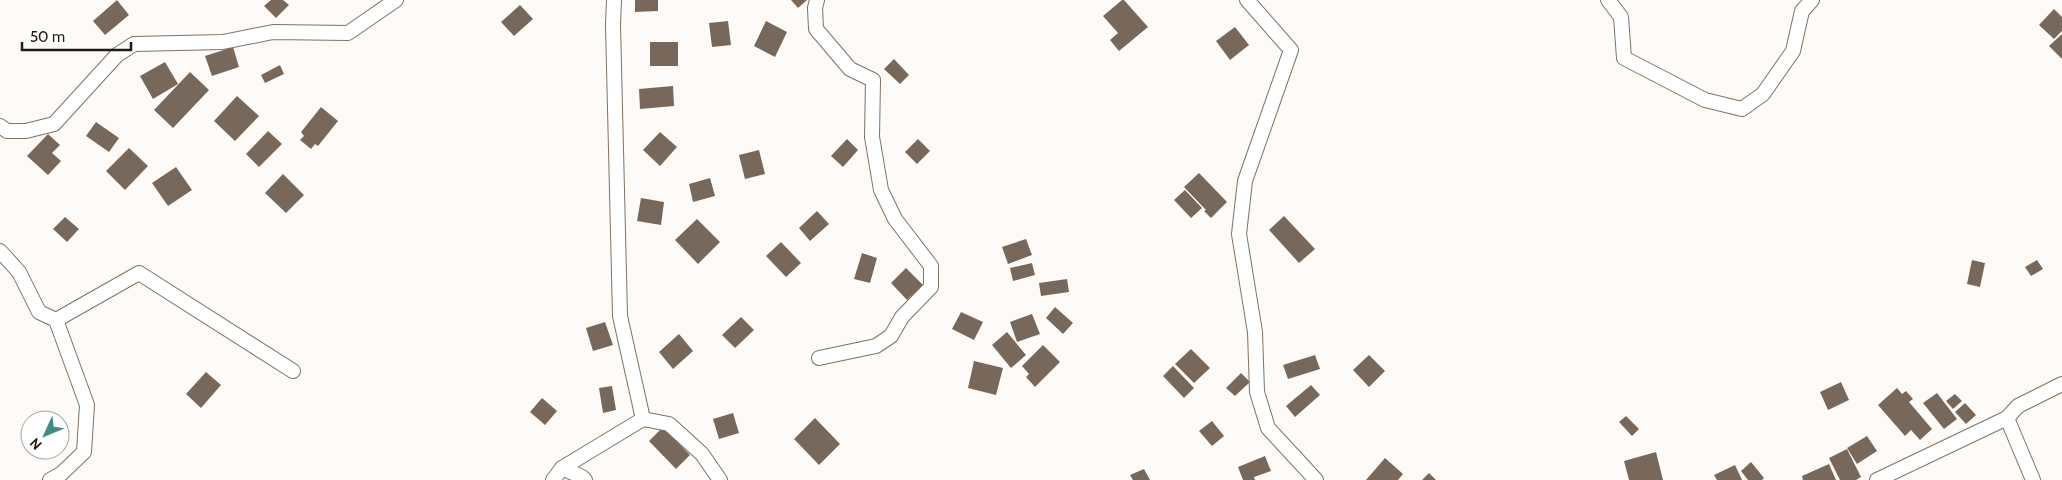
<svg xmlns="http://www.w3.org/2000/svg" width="2062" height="480" font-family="Cabin,sans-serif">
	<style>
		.building { fill: #78685b }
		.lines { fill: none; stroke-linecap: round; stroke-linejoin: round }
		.minor-casing { stroke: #827164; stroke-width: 16 }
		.minor { stroke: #fff; stroke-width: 14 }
	</style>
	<rect width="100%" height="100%" fill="#fefaf7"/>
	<g class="building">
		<path d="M117 0 129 15 105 35 93 21Z"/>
		<path d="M271 0H283L289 5 276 18 264 6Z"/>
		<path d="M635 0H658V11L635 12Z"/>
		<path d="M791 0H807L798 8Z"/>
		<path d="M1122 0H1124L1148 27 1119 51 1110 40 1118 33 1103 16Z"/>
		<path d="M520 5 533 19 514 36 501 22Z"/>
		<path d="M2054 9 2062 17V31L2054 39 2039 25Z"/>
		<path d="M728 21 731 45 712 47 709 23Z"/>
		<path d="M766 21 787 32 775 57 754 46Z"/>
		<path d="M1235 27 1249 45 1230 60 1216 41Z"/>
		<path d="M2062 34V59L2049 46Z"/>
		<rect x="650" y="42" width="28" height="24"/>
		<path d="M233 47 239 67 212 76 205 56Z"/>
		<path d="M894 59 909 75 900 84 884 69Z"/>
		<path d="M165 62 178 84 153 99 140 76Z"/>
		<path d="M280 65 284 74 265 83 261 75Z"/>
		<path d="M190 72 209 90 173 128 154 110Z"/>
		<path d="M673 86 674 106 640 109 639 89Z"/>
		<path d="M237 96 259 116 235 141 214 121Z"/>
		<path d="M321 107 338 121 318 146 315 144 311 149 300 140 304 136 301 132Z"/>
		<path d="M96 122 119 138 109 152 86 136Z"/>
		<path d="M268 131 282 144 259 167 246 154Z"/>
		<path d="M660 132 677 147 660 166 643 150Z"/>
		<path d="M48 134 60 145 52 153 61 161 48 175 27 156Z"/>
		<path d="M847 139 858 150 843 167 831 156Z"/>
		<path d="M918 139 930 151 917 164 905 152Z"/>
		<path d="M129 148 148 166 125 190 106 171Z"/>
		<path d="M759 150 765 174 745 179 739 155Z"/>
		<path d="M176 167 192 190 168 206 152 183Z"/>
		<path d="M1199 173 1227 202 1211 218 1204 211 1206 210 1184 187Z"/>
		<path d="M283 174 304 195 286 213 265 193Z"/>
		<path d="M710 178 715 196 693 202 689 184Z"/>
		<path d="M1185 190 1202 208 1191 218 1174 200Z"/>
		<path d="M641 198 664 202 661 225 637 221Z"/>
		<path d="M817 211 829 224 810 241 799 228Z"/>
		<path d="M1284 216 1315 249 1299 263 1269 230Z"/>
		<path d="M65 217 79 229 67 242 53 229Z"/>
		<path d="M697 219 720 242 698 264 675 240Z"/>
		<path d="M1026 239 1032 255 1008 264 1002 247Z"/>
		<path d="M781 242 801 263 786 277 766 256Z"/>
		<path d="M862 253 877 258 870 283 854 279Z"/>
		<path d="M1972 260 1985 263 1980 287 1967 284Z"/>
		<path d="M2037 260 2043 269 2031 276 2025 267Z"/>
		<path d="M1032 263 1035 275 1013 281 1010 268Z"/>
		<path d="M906 268 923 285 907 300 891 283Z"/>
		<path d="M1067 279 1069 292 1041 296 1039 283Z"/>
		<path d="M1055 307 1073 323 1063 334 1046 318Z"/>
		<path d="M961 312 983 322 974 340 952 329Z"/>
		<path d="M1032 314 1040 334 1017 342 1010 322Z"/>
		<path d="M741 317 754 330 735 348 722 335Z"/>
		<path d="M605 322 613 345 593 351 586 328Z"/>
		<path d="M1007 332 1026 355 1011 368 992 345Z"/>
		<path d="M679 334 693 351 673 369 659 352Z"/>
		<path d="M1043 345 1060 362 1035 387 1026 377 1029 374 1022 366Z"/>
		<path d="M1191 349 1210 368 1194 383 1175 364Z"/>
		<path d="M1315 355 1320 369 1288 379 1283 365Z"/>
		<path d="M1369 355 1385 371 1369 387 1353 370Z"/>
		<path d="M974 361 1003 368 996 395 968 388Z"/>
		<path d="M1173 366 1194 388 1184 398 1163 376Z"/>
		<path d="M206 372 221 385 201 408 186 394Z"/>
		<path d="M1241 373 1250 382 1235 396 1226 388Z"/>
		<path d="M1841 382 1849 400 1828 410 1820 392Z"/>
		<path d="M1311 385 1320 395 1295 417 1286 406Z"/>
		<path d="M612 386 616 410 603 413 599 388Z"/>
		<path d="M1897 388 1902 394 1906 391 1913 399 1909 402 1932 429 1920 440 1911 430 1905 436 1878 405Z"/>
		<path d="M1937 393 1957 419 1944 429 1923 403Z"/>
		<path d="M1955 394 1962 401 1953 409 1946 401Z"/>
		<path d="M542 398 557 411 545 425 530 412Z"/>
		<path d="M1965 403 1976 415 1966 424 1955 412Z"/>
		<path d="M733 413 739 433 719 439 713 419Z"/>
		<path d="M1626 416 1639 429 1632 436 1619 422Z"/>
		<path d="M815 418 840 444 819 465 794 439Z"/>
		<path d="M1212 421 1224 436 1212 446 1199 431Z"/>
		<path d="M663 427 690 455 676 469 649 441Z"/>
		<path d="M1867 436 1877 451 1857 464 1847 448Z"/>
		<path d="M1847 449 1861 477 1856 480H1840L1829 458Z"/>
		<path d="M1656 452 1663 480H1629L1624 461Z"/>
		<path d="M1265 456 1271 471 1254 477 1255 480H1243L1238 467Z"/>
		<path d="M1385 458 1403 474 1398 480H1366Z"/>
		<path d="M1751 462 1764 478 1762 480H1748L1741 471Z"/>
		<path d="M1829 464 1836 480H1803L1802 476Z"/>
		<path d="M1735 465 1742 480H1717L1714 475Z"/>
		<path d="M1144 469 1150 480H1133L1130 475Z"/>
		<path d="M1429 473 1436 480H1422Z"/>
	</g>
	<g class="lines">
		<g class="minor-casing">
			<g id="minor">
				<path d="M614 0 613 25 620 316 643 419"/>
				<path d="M817 0 815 8 816 29 850 69 873 80 872 137 881 190 895 219 931 266V287L902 317 891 336 876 346 819 358"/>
				<path d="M1247 0 1291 50 1245 181 1239 234 1255 332 1257 392 1268 428 1316 480"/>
				<path d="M1608 0 1621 17 1624 58 1705 100 1742 109 1763 94 1793 51 1802 11 1812 0"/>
				<path d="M0 126 7 131H26L54 124 117 55 134 44 223 42 273 32 348 33 396 0"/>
				<path d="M0 251 19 272 39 312 56 320 139 273 293 371"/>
				<path d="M2007 418 2033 480"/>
				<path d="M562 468 582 477 585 480"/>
				<path d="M50 480 61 474 84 452 87 405 56 320"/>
				<path d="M553 480 562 468 643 419 669 424 702 454 720 480"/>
				<path d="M1877 480 2007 418 2018 406 2062 384"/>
			</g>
		</g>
		<use href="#minor" class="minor"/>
	</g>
	<g transform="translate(45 435) rotate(226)"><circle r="24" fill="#ffffff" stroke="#a6a3a1"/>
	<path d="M0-4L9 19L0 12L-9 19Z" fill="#438a85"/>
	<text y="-8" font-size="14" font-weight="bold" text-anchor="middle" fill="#211a15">N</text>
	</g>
	<path d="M22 42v8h109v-8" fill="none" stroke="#211a15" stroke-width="2.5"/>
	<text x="30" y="42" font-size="15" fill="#211a15" stroke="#ffffff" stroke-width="4" paint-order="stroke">50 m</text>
</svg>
